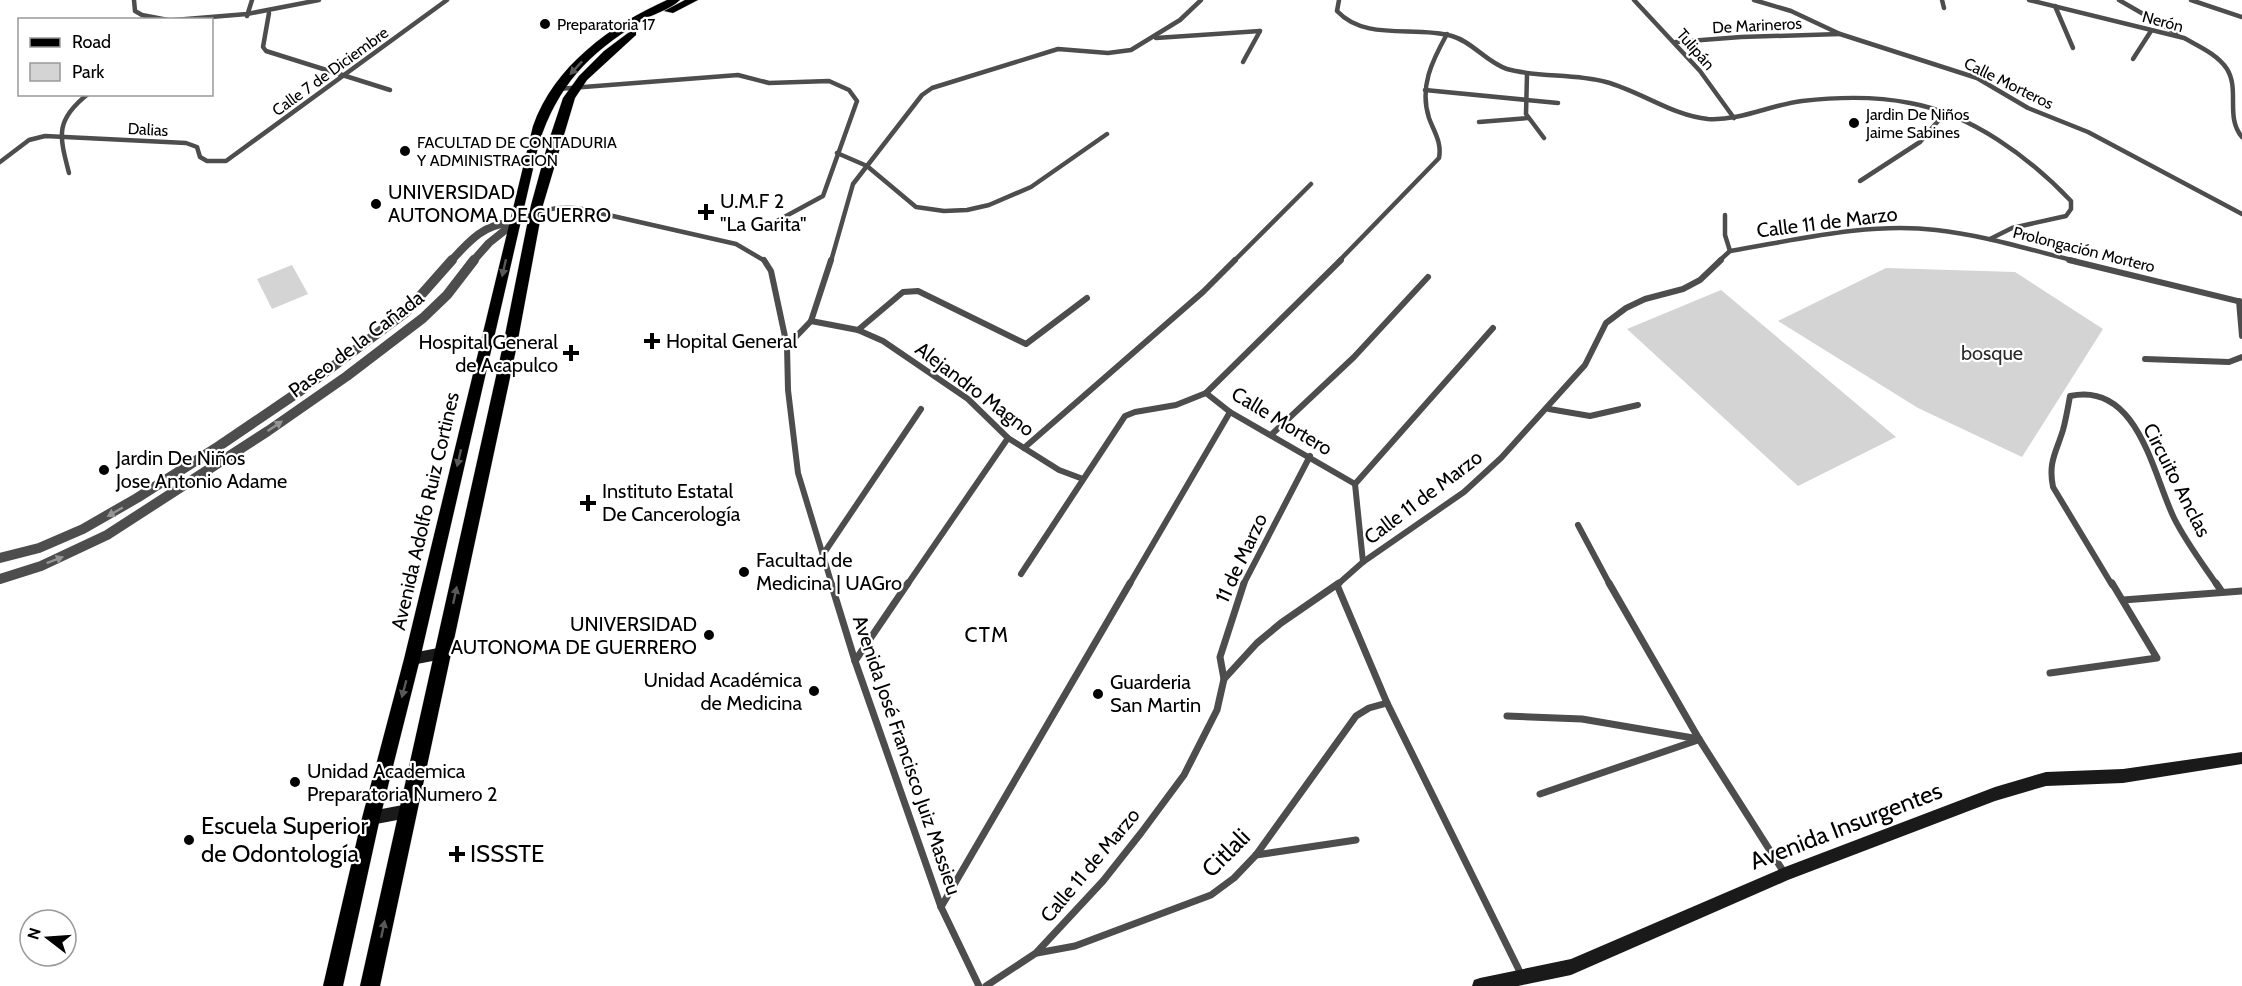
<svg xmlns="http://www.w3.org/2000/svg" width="2242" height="986" font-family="Cabin,sans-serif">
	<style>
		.green { fill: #d4d4d4 }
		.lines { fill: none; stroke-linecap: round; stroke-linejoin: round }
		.primary-casing { stroke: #dbdbdb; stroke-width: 1 }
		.minor-far2 { stroke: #4d4d4d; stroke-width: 4.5 }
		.minor-far1 { stroke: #4d4d4d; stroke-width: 6 }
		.minor { stroke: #4d4d4d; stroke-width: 7 }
		.tertiary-far1 { stroke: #4d4d4d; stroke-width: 8 }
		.tertiary { stroke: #4d4d4d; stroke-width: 10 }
		.secondary { fill: #1a1a1a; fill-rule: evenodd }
		.primary { fill: #000; fill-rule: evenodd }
		.oneway { fill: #595959 }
		.oneway2 { fill: #949494 }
		.poi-dot { fill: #000; stroke: #fff; stroke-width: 2 }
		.labels { text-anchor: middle; stroke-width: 4.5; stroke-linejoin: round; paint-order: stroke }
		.far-street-label { font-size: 16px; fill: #000; stroke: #fff }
		.far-poi-label { font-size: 16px; fill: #000; stroke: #fff; text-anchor: start }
		.poi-label { font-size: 20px; fill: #000; stroke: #fff; text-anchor: start }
		.street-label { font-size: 20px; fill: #000; stroke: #fff }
		.park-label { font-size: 20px; fill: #2b2b2b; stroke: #fff }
		.neighbourhood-label { font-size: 21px; letter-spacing: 1.5px; fill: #000; stroke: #fff }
		.near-poi-label { font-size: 24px; fill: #000; stroke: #fff; text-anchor: start }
		.near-street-label { font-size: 24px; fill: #000; stroke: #fff }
	</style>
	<rect width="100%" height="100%" fill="#fff"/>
	<g class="green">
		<path d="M292 265 308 294 272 309 257 279Z"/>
		<path d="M1886 268 2015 272 2103 329 2022 457 1918 408 1778 321Z"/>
		<path d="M1721 290 1896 437 1798 486 1627 329Z"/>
	</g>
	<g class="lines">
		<g class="primary-casing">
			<g id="primary">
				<path d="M667 0H680C670 10 652 14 640 22 588 54 558 85 539 143L420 659 380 818 343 986H323L362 818 404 659 533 126C554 66 611 25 667 0Z"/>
				<path d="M685 0H698L673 13 664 11Z"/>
				<path d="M632 30 636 31V35L587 80 575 98 543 205 517 345 380 986H360L503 345 531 205 548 143 563 98 579 76 604 51Z"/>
			</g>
		</g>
		<g class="minor-far2">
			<path d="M134 0 135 11 142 15 168 20"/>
			<path d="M1339 0 1337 11C1366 42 1415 25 1452 36 1473 42 1486 62 1507 69 1539 78 1573 73 1606 82 1640 91 1673 116 1708 119 1740 121 1770 105 1802 101 1837 97 1875 96 1910 103 1971 114 2029 157 2071 201V209L2066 216 2012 228 1990 239"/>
			<path d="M1634 0 1700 71 1734 118"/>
			<path d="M1754 0 1791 11 1840 34 1977 78 2028 108 2088 132 2242 214"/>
			<path d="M1942 0 1944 8"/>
			<path d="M2029 0 2184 38C2198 46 2217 54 2227 69 2240 90 2225 117 2242 137"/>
			<path d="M2119 0 2178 34"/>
			<path d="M2191 0 2242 17"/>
			<path d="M2055 6 2073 48"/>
			<path d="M269 13 263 47 266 51 390 90"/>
			<path d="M247 16 252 0"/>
			<path d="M174 20 247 14 319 0"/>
			<path d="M1156 38 1260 31"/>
			<path d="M1676 42 1741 37 1840 34"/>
			<path d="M2133 59 2151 31"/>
			<path d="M1243 62 1260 31"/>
			<path d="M1527 74 1526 114 1544 138"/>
			<path d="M558 89 738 75 769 83 829 81 849 90 857 101 823 196 762 229"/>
			<path d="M1425 90 1558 103"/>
			<path d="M1479 122 1528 118"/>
			<path d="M837 153 867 166 916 207 944 211 967 210 989 205 1031 187 1107 134"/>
			<path d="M0 162 29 140 45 136 186 143 197 147 200 157 207 161H226L447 0"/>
			<path d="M69 173C59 135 55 120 88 94"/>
			<path d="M1860 181 1920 142 1945 113"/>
			<path d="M1725 215V235L1730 251"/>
			<path d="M515 223C537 210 557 205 582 209L736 244 765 261"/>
			<path d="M831 261 853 184 922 95 932 88 1058 49 1108 53 1131 50 1180 20 1201 0"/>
			<path d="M1234 261 1311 184"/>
			<path d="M1339 261 1439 158C1442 142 1434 132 1429 118 1419 87 1432 61 1447 34"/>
			<path d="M1719 261 1730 251C1797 240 1867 222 1936 230 1983 235 2030 250 2076 261"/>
		</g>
		<g class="minor-far1">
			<path d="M764 260 771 271 787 346 788 390 798 473 832 585"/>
			<path d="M2069 260 2242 302"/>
			<path d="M2239 301 2242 336"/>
			<path d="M811 321 858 330 883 341 968 399 1008 438 1059 470 1083 479"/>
			<path d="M858 330 903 292 918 291 1026 344 1087 298"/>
			<path d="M787 346 811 321 831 260"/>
			<path d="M2145 359 2229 362 2242 357"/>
			<path d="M1206 393 1230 412 1355 484"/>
			<path d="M1549 409 1590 416 1638 405"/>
			<path d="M1271 435 1354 357 1428 277"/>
			<path d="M1024 448 1203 292 1235 260"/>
			<path d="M1578 525 1610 585"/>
			<path d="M822 556 921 409"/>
			<path d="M1363 562 1355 484 1493 328"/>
			<path d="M1021 574 1125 416 1135 412 1176 405 1206 393 1341 260"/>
			<path d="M907 585 1008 438"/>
			<path d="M1129 585 1230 412"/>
			<path d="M1243 585 1310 456"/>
			<path d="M1337 585 1363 562 1464 492 1501 458 1585 365 1606 323 1626 308 1645 299 1683 289 1700 280 1721 260"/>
			<path d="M2112 585 2053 487C2048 462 2056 453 2063 430 2066 419 2068 407 2070 396 2138 381 2153 475 2174 518 2186 542 2202 563 2217 585"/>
		</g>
		<g class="minor">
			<path d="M831 583 855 661 941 907 979 986"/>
			<path d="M1609 583 1699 739 1785 874"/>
			<path d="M2216 583 2222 592"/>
			<path d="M1337 585 1387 703 1522 976"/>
			<path d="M2123 600 2242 591"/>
			<path d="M855 661 908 583"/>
			<path d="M2050 673 2157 658 2112 583"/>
			<path d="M1224 679 1220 657 1244 583"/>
			<path d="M1507 716 1582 719 1699 739"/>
			<path d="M1540 794 1698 740"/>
			<path d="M1256 855 1356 840"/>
			<path d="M941 907 1130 583"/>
			<path d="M1037 953 1075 946 1211 895 1234 878 1256 855 1356 716 1369 708 1387 703"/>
			<path d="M986 986 1036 953 1103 881 1141 833 1184 775 1217 710 1224 679 1257 643 1281 623 1339 583"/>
		</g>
		<g class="tertiary-far1">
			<path d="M451 261C469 241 486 222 514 223"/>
			<path d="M473 261 489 243 514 223"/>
		</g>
		<g class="tertiary">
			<path d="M0 558 39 548 83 529 137 498 219 446 300 391 406 312 452 260"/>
			<path d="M0 579 41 566 107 535 268 431 347 376 423 318 447 295 474 260"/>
		</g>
		<g class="secondary">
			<path d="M443 647 448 649 450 653 448 657 443 659 412 665 407 663 405 659 407 655 412 653Z"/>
			<path d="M2242 752V764L2123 783 2046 786 1995 801 1788 880 1571 975 1518 986H1472L1474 980 1480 978 1571 959 1785 867 1995 787 2046 772 2123 769Z"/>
			<path d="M408 804 413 806 415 811 413 816 408 818 371 825 366 823 364 818 366 813 371 811Z"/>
		</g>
		<use href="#primary" class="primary"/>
	</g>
	<defs><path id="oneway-solid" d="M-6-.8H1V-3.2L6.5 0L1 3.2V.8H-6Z" transform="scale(1.5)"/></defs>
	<g class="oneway">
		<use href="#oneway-solid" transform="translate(576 68) rotate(133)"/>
		<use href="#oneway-solid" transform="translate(504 268) rotate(103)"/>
		<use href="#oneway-solid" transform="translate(459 458) rotate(103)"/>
		<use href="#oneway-solid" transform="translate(455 595) rotate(-78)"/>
		<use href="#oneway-solid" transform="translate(404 689) rotate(105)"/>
		<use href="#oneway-solid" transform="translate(383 929) rotate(-78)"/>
	</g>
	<g class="oneway2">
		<use href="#oneway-solid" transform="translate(275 426) rotate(-34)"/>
		<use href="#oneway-solid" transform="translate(115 512) rotate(150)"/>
		<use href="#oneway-solid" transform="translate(55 560) rotate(-21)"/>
	</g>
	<g class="poi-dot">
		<circle cx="545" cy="24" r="6"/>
		<circle cx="1854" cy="123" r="6"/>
		<circle cx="405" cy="151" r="6"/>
		<circle cx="376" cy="204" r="6"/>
		<path d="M703 203h6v6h6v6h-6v6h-6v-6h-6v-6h6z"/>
		<path d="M649 332h6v6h6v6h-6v6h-6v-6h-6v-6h6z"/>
		<path d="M568 344h6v6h6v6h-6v6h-6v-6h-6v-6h6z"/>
		<circle cx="104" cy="470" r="6"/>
		<path d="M585 494h6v6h6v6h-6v6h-6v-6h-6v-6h6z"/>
		<circle cx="744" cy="572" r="6"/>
		<circle cx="709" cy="635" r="6"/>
		<circle cx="814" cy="691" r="6"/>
		<circle cx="1098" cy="694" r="6"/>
		<circle cx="295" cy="782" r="6"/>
		<circle cx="189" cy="840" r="6"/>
		<path d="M454 845h6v6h6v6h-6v6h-6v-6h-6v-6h6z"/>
	</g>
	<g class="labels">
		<g class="far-street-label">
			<text transform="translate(2163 21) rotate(15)" y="6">Nerón</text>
			<text transform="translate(1757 25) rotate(-3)" y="6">De Marineros</text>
			<text transform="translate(1696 49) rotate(49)" y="6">Tulipán</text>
			<text transform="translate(330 71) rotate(-36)" y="6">Calle 7 de Diciembre</text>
			<text transform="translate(2009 83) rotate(26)" y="6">Calle Morteros</text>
			<text transform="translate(148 129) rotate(3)" y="6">Dalias</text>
			<text transform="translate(2084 249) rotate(14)" y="6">Prolongación Mortero</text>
		</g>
		<g class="far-poi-label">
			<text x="557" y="30">Preparatoria 17</text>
			<text x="1866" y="120">Jardin De Niños<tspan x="1866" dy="18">Jaime Sabines</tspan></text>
			<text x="417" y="148">FACULTAD DE CONTADURIA<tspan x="417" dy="18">Y ADMINISTRACION</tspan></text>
		</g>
		<g class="poi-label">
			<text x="388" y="199">UNIVERSIDAD<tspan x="388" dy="23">AUTONOMA DE GUERRO</tspan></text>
			<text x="720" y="208">U.M.F 2<tspan x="720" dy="23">"La Garita"</tspan></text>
			<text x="666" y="348">Hopital General</text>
			<text x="558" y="349" text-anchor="end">Hospital General<tspan x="558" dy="23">de Acapulco</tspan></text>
			<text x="116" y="465">Jardin De Niños<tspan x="116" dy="23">Jose Antonio Adame</tspan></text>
			<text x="602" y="498">Instituto Estatal<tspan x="602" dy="23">De Cancerología</tspan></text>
			<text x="756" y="567">Facultad de<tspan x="756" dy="23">Medicina | UAGro</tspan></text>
			<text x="697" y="631" text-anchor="end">UNIVERSIDAD<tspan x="697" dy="23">AUTONOMA DE GUERRERO</tspan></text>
			<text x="802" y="687" text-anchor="end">Unidad Académica<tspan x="802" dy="23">de Medicina</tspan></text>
			<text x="1110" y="689">Guarderia<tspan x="1110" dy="23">San Martin</tspan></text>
			<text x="307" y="778">Unidad Academica<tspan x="307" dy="23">Preparatoria Numero 2</tspan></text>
		</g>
		<g class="street-label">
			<text transform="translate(1827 222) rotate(-7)" y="7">Calle 11 de Marzo</text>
			<text transform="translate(356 344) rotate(-37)" y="7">Paseo de la Cañada</text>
			<text transform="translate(975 389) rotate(37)" y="7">Alejandro Magno</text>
			<text transform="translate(1282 421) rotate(31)" y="7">Calle Mortero</text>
			<text transform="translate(2177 480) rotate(63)" y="7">Circuito Anclas</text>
			<text transform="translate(1423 497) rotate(-37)" y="7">Calle 11 de Marzo</text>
			<text transform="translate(425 511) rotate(-77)" y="7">Avenida Adolfo Ruiz Cortines</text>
			<text transform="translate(1241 558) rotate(-65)" y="7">11 de Marzo</text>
			<text transform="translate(907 755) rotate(71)" y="7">Avenida José Francisco Juiz Massieu</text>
			<text transform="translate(1090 865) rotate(-50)" y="7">Calle 11 de Marzo</text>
		</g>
		<g class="park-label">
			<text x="1992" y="360">bosque</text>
		</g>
		<g class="neighbourhood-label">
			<text x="987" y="642">CTM</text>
		</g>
		<g class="near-poi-label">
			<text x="201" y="834">Escuela Superior<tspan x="201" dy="28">de Odontología</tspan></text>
			<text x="470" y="862">ISSSTE</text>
		</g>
		<g class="near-street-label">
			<text transform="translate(1846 826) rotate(-21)" y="8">Avenida Insurgentes</text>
			<text transform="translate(1226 853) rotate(-45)" y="8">Citlali</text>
		</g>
	</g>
	<rect x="18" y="18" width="195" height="78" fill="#ffffff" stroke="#999999" stroke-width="1.5"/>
	<rect x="30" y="38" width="30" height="9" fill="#000000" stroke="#999999" stroke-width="1.5"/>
	<text x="72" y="48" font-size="18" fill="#000000">Road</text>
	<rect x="30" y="63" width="30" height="18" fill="#d4d4d4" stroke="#999999" stroke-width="1.5"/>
	<text x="72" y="78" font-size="18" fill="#000000">Park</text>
	<g transform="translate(48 938) rotate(287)"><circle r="28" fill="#ffffff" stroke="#999999" stroke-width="1.5"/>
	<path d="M0-4.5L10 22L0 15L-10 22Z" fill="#000000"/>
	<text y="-9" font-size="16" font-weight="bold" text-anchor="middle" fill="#000000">N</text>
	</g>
</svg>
